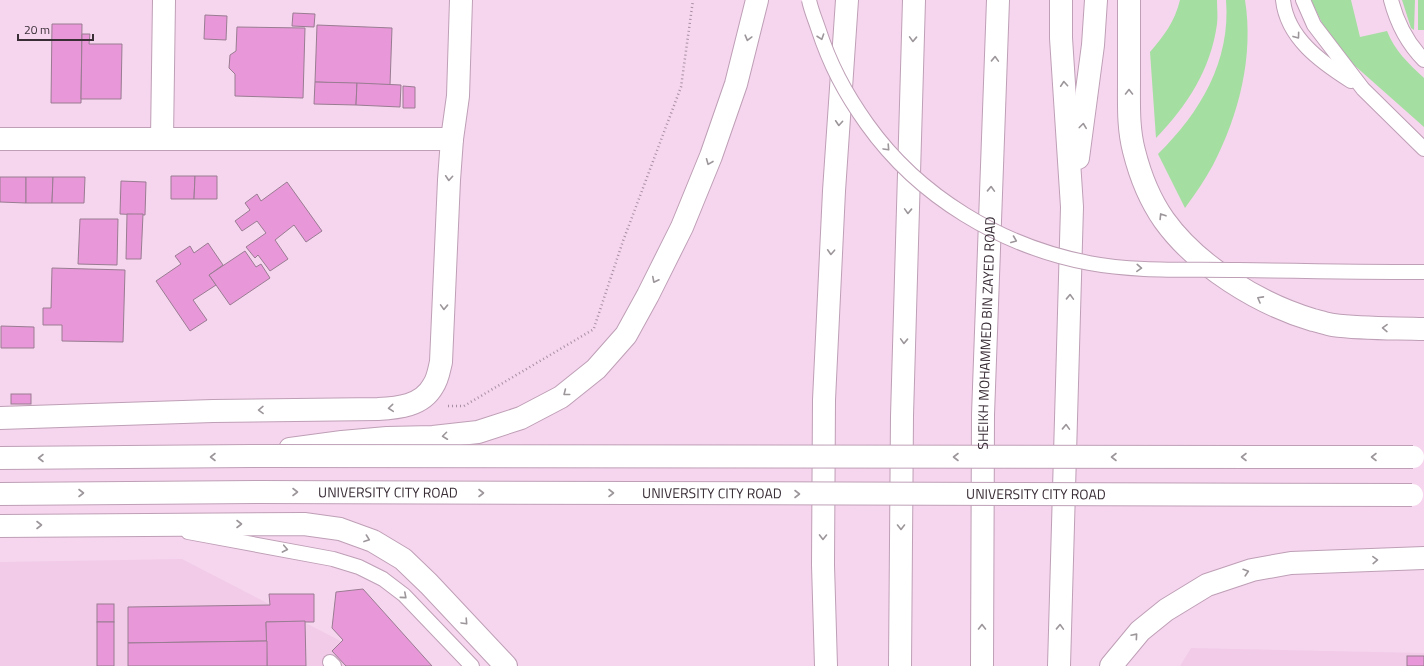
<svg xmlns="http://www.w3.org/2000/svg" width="1424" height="666" font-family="'Titillium Web',sans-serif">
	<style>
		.built { fill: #f2cbe9 }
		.green { fill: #a4dfa1 }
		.building { fill: #e898d8; stroke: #997c92 }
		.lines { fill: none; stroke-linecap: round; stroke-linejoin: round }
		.service-casing { stroke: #be9fb6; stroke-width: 16 }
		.minor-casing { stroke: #be9fb6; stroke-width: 24 }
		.primary-casing { stroke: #be9fb6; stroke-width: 24 }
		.motorway-casing { stroke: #be9fb6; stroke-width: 24 }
		.path { stroke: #a78fa1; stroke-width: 2.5; stroke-dasharray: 1 3; stroke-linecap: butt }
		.service { stroke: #fff; stroke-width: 14 }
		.minor { stroke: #fff; stroke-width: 22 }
		.primary { stroke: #fff; stroke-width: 22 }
		.motorway { stroke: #fff; stroke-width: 22 }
		.service-bridge-casing { stroke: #be9fb6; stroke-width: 16; stroke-linecap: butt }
		.primary-bridge-casing { stroke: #be9fb6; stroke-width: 24; stroke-linecap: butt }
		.service-bridge { stroke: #fff; stroke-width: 14 }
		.primary-bridge { stroke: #fff; stroke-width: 22 }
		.oneway { stroke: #9c969a }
		.labels { text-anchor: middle; stroke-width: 3; stroke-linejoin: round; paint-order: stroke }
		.street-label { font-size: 14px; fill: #392d36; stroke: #f6d6ee }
	</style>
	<rect width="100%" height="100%" fill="#f6d6ee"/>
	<g class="built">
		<path d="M182 559 389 666H0V562Z"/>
		<path d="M1191 648 1424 653V666H1180Z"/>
	</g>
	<g class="green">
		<path d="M1180 0H1217C1217 8 1218 17 1217 24 1211 69 1187 106 1156 138L1150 52C1164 36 1175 21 1180 0Z"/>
		<path d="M1226 0H1245C1254 56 1239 115 1213 165 1205 180 1195 194 1185 208L1158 154C1200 113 1231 61 1226 0Z"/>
		<path d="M1311 0H1351L1360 37 1387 31C1395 51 1408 63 1424 78V127L1345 57 1333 41 1323 25Z"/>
		<path d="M1402 0H1415L1414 30 1411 28Z"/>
		<rect x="1418" y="0" width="6" height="30"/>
	</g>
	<g class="building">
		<path d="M293 13 315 14 314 27 292 26Z"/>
		<path d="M205 15 227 16 226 40 204 39Z"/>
		<path d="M52 24H82L81 103H51Z"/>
		<path d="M317 25 392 28 390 85 315 82Z"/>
		<path d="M237 27 305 28 303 98 235 96V74L229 68 230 55 236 51Z"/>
		<path d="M82 34H90L89 44H122L121 99H81Z"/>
		<path d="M315 82 357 83 356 105 314 104Z"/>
		<path d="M357 83 401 85 400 107 356 105Z"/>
		<path d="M403 86 415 87V108H403Z"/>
		<path d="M171 176H195L194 199H171Z"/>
		<path d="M195 176H217V199H194Z"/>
		<path d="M0 177H26V203L0 202Z"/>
		<path d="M26 177H53L52 203H26Z"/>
		<path d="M53 177H85L84 203H52Z"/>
		<path d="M121 181 146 182 145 215 120 214Z"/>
		<path d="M287 182 322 231 306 242 294 225 275 240 288 259 270 271 258 255 255 258 246 247 266 233 257 221 242 231 235 221 250 210 245 203 257 194 261 201Z"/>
		<path d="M127 214H143L141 259H126Z"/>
		<path d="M80 219H118L117 265 78 264Z"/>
		<path d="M208 243 223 265 209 275 216 285 193 300 207 320 190 331 156 281 181 264 175 256 190 246 194 253Z"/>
		<path d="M245 251 256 267 261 264 270 278 230 305 209 275Z"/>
		<path d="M52 268 125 270 123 342 62 341V325H43V308H51Z"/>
		<path d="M1 326 34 327V348H1Z"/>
		<rect x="11" y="394" width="20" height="10"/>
		<path d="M363 589 432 666H346L332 651 343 640 332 628 336 592Z"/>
		<path d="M269 594H314V622H266L267 641 128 643V607L270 605Z"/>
		<rect x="97" y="604" width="17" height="18"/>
		<path d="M305 621 306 666H267L266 622Z"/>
		<rect x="97" y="622" width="17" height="44"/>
		<path d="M267 641V666H128V643Z"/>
		<rect x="1407" y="656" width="17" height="10"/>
	</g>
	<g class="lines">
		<g class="service-casing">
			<g id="service">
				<path d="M1283 0C1287 38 1321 62 1351 81"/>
				<path d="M1303 0 1314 25 1363 89 1424 149"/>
				<path d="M1391 0C1397 23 1407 43 1424 60"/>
				<path d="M188 532 333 559 359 567 383 579 404 595 472 666"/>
				<path d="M330 662 334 666"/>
			</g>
		</g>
		<g class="minor-casing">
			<g id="minor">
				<path d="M0 139H452"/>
				<path d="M162 139 164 0"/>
				<path d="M0 418 213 411 378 409C398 408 422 406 433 386 438 379 439 370 441 362L449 180 452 139 458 96 461 0"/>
			</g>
		</g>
		<g class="primary-casing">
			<g id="primary">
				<path d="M0 458 252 456"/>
				<path d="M0 494 256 492"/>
			</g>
		</g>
		<g class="motorway-casing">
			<g id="motorway">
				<path d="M1129 0C1129 27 1129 55 1129 82 1129 105 1128 128 1134 151 1140 175 1150 200 1164 220 1197 266 1259 304 1313 320 1319 321 1326 324 1333 325 1363 329 1394 328 1424 329"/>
				<path d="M1078 158 1093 45 1096 0"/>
				<path d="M290 449 342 442 387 438 433 437 478 432 521 418 561 397 596 369 626 335 648 295 682 227 711 156 736 84 757 0"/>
				<path d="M0 526 304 524 340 529 373 541 403 559 429 584 506 666"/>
				<path d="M826 666 823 565 824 400 834 191 847 0"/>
				<path d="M900 666 902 416 914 0"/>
				<path id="s1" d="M982 666 983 415 998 0"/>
				<path d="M1059 666 1072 207 1061 38V0"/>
				<path d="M1111 666 1140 631 1166 610 1207 585 1252 570 1291 563 1424 558"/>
			</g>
		</g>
		<g class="path">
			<path d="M594 328 623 241 681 87 693 0"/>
			<path d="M448 406H464L594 329"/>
		</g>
		<use href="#service" class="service"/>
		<use href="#minor" class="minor"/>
		<use href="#primary" class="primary"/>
		<use href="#motorway" class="motorway"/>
		<g class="service-bridge-casing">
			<path id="service-bridge" d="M809 0C811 10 815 19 818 28 830 65 845 93 867 124 919 197 1001 246 1089 263 1136 272 1190 269 1238 270 1300 271 1362 272 1424 272"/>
		</g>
		<g class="primary-bridge-casing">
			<g id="primary-bridge">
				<path d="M252 456 1413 457"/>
				<path id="s2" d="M256 492 1412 495"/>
			</g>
		</g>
		<use href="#service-bridge" class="service-bridge"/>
		<use href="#primary-bridge" class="primary-bridge"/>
	</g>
	<defs><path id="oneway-chevron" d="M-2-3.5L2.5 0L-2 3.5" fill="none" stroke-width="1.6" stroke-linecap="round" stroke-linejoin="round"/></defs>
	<g class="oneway">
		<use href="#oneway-chevron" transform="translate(1297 36) rotate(54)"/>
		<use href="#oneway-chevron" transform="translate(821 37) rotate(71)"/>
		<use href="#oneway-chevron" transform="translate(748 38) rotate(105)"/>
		<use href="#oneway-chevron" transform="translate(913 39) rotate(92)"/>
		<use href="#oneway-chevron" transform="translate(995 59) rotate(-88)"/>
		<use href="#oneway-chevron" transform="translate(1064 84) rotate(-94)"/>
		<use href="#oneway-chevron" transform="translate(1129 92) rotate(-90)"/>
		<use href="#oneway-chevron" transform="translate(839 123) rotate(94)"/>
		<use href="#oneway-chevron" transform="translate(1083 126) rotate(-83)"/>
		<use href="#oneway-chevron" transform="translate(887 148) rotate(47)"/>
		<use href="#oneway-chevron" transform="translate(709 162) rotate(112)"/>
		<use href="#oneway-chevron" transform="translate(449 178) rotate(94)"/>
		<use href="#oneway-chevron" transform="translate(991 189) rotate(-88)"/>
		<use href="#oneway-chevron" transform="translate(908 211) rotate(92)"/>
		<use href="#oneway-chevron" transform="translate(1162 216) rotate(-122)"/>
		<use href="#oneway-chevron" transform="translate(1014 240) rotate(22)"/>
		<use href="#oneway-chevron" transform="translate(831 252) rotate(93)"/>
		<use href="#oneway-chevron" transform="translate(1139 268) rotate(3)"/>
		<use href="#oneway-chevron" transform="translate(655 280) rotate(117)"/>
		<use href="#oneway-chevron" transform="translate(1070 297) rotate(-88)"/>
		<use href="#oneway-chevron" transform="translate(1260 299) rotate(-151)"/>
		<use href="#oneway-chevron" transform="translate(444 307) rotate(92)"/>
		<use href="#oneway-chevron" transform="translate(1385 328) rotate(-179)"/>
		<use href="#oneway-chevron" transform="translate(904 341) rotate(92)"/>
		<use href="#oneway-chevron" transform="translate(566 393) rotate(142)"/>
		<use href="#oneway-chevron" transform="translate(391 408) rotate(175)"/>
		<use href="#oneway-chevron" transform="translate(261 410) rotate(179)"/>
		<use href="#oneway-chevron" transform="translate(1066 427) rotate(-88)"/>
		<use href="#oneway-chevron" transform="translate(445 436) rotate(173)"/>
		<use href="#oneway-chevron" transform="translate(213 457) rotate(180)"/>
		<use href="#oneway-chevron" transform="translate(956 457) rotate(-180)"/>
		<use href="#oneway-chevron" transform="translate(1114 457) rotate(-180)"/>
		<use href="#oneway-chevron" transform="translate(1244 457) rotate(-180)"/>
		<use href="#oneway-chevron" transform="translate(1374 457) rotate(-180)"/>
		<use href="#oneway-chevron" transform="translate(41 458) rotate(180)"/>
		<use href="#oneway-chevron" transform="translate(295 492)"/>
		<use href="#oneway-chevron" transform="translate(81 493)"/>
		<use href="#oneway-chevron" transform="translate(481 493)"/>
		<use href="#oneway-chevron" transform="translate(611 493)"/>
		<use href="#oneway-chevron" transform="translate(797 494)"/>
		<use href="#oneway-chevron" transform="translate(239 524)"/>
		<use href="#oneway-chevron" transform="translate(39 525)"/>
		<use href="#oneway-chevron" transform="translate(901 527) rotate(90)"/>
		<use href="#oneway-chevron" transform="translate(823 537) rotate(91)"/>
		<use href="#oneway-chevron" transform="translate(367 539) rotate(20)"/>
		<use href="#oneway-chevron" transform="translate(285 549) rotate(11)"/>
		<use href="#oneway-chevron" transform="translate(1375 560) rotate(-2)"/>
		<use href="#oneway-chevron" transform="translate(1246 572) rotate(-17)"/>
		<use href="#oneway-chevron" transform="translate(404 596) rotate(41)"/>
		<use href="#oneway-chevron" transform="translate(465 622) rotate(47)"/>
		<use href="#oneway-chevron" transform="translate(982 627) rotate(-90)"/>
		<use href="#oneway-chevron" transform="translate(1060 627) rotate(-88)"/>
		<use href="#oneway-chevron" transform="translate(1135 636) rotate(-49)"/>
	</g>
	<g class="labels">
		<g class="street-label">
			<text dy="5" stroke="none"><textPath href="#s1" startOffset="333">SHEIKH MOHAMMED BIN ZAYED ROAD</textPath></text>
			<text dy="5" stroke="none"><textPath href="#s2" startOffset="132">UNIVERSITY CITY ROAD</textPath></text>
			<text dy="5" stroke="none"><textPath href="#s2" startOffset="456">UNIVERSITY CITY ROAD</textPath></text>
			<text dy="5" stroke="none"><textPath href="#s2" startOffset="780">UNIVERSITY CITY ROAD</textPath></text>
		</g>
	</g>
	<path d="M18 34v6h75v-6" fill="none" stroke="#392d36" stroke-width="2"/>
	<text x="24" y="34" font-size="12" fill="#392d36" stroke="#f6d6ee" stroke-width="3" paint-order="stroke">20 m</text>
</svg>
